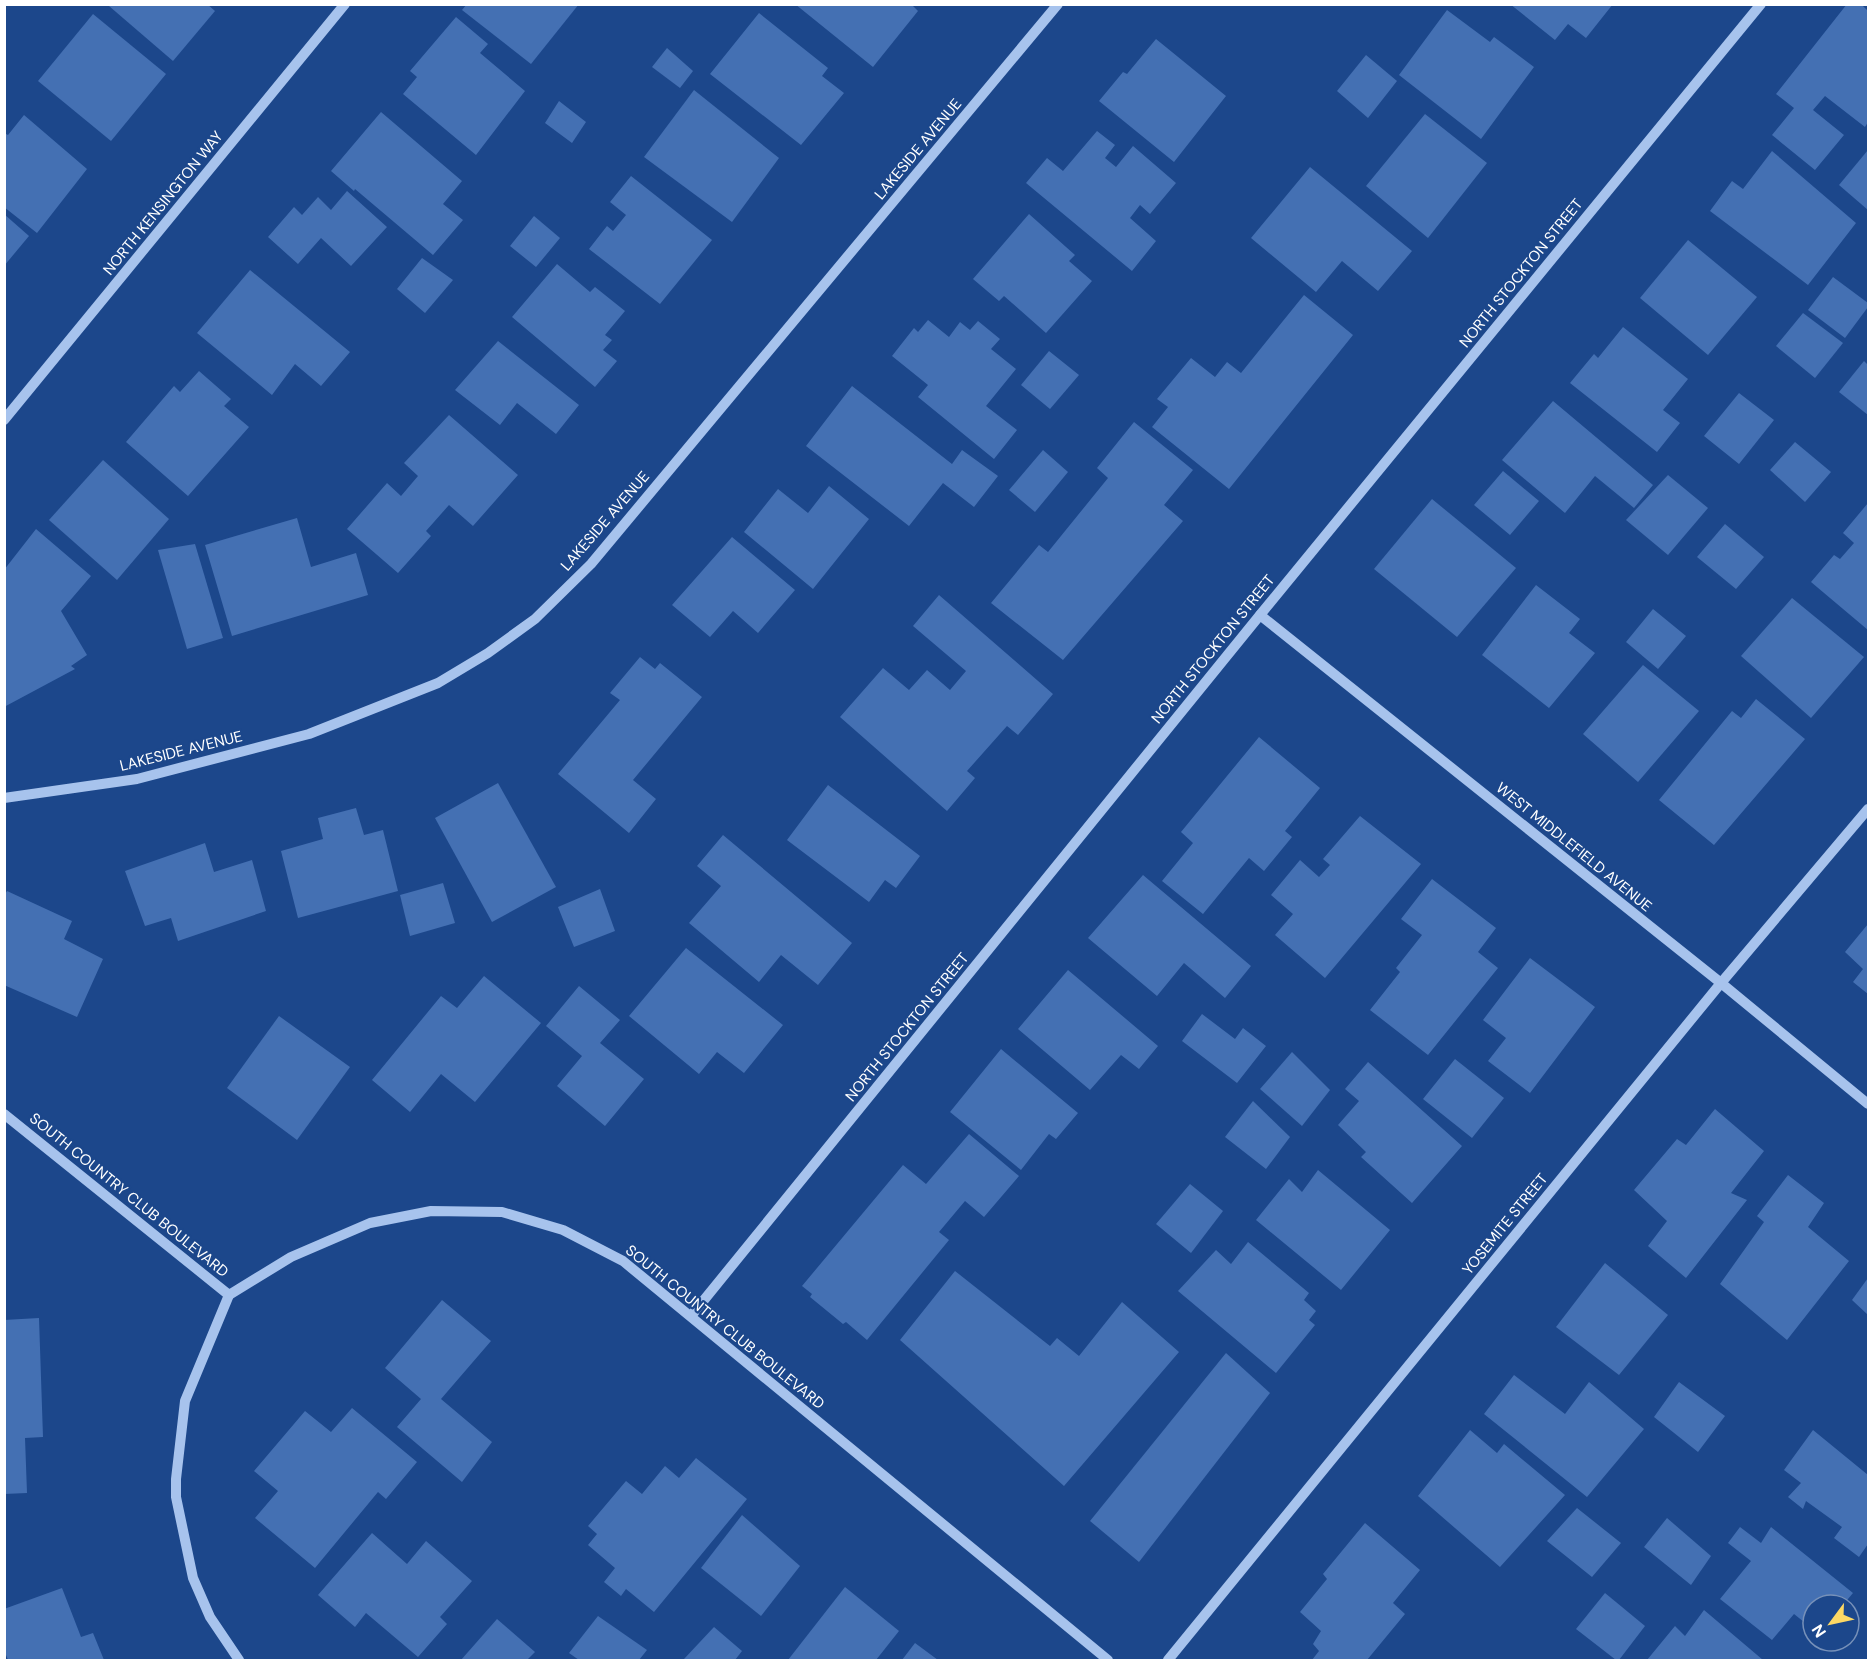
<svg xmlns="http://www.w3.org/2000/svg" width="1873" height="1665" font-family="'DM Sans',sans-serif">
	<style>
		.building { fill: #4470b3 }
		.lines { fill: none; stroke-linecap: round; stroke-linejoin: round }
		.minor { stroke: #a7c3ed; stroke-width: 10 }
		.labels { text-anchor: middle; stroke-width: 4.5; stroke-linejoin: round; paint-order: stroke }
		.street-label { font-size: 15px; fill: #fff; stroke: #1c478b }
	</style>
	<rect width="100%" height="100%" fill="#1c478b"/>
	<g class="building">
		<path d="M111 4H207L215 11 173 61 109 6Z"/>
		<path d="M467 4H579L531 64 462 10Z"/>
		<path d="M795 4H911L918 11 873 67Z"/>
		<path d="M1510 4H1613L1586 38 1568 24 1555 40Z"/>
		<path d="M1847 4H1861L1868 11V122L1865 127 1825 96 1813 110 1844 135 1815 170 1772 135 1794 108 1776 94Z"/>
		<path d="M1447 10 1490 42 1494 37 1534 67 1481 139 1399 75Z"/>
		<path d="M759 13 828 68 822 76 844 93 801 145 710 74Z"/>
		<path d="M93 14 166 74 111 141 38 81Z"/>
		<path d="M456 17 488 44 480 53 525 91 476 155 403 94 417 77 410 71Z"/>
		<path d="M1156 39 1226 96 1174 162 1099 101 1123 72 1127 74Z"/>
		<path d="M667 48 693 71 680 88 652 67Z"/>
		<path d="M1366 55 1397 81 1368 118 1337 91Z"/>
		<path d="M694 90 779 158 732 222 644 157Z"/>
		<path d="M559 101 586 122 572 143 545 123Z"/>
		<path d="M381 112 462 181 443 204 463 220 433 255 355 189 354 191 331 171Z"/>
		<path d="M1425 114 1487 163 1428 238 1366 186Z"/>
		<path d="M24 115 87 169 37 233 4 207V133L8 135Z"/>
		<path d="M1097 131 1115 145 1105 158 1116 167 1133 146 1176 183 1150 214 1140 205 1130 218 1156 241 1132 271 1026 183 1047 158 1063 171Z"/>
		<path d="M1868 150V210L1839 185Z"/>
		<path d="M1772 151 1856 223 1808 285 1710 211 1732 181 1743 189Z"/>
		<path d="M1310 167 1412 251 1378 291 1342 261 1316 292 1251 238Z"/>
		<path d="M631 176 712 240 660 304 589 249 607 226 613 231 626 215 610 202Z"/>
		<path d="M347 191 387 227 351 266 321 238 298 264 268 237 294 207 302 215 318 197 331 210Z"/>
		<path d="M4 214 29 236 4 266Z"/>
		<path d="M1029 214 1075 255 1069 261 1092 281 1046 333 1004 296 999 301 973 279Z"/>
		<path d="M534 216 560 238 536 267 510 246Z"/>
		<path d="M1688 240 1757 297 1708 355 1640 298Z"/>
		<path d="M422 258 453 280 425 313 397 289Z"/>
		<path d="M557 264 590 292 595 287 625 311 605 335 612 340 603 350 617 361 595 387 512 317Z"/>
		<path d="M250 270 350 352 321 386 295 364 272 395 197 333Z"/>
		<path d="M1833 277 1868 303V307L1845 338 1808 310Z"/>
		<path d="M1304 295 1353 335 1229 489 1152 427 1168 407 1157 399 1191 358 1215 377 1227 362 1241 373Z"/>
		<path d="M1803 313 1843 343 1815 378 1776 346Z"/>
		<path d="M928 320 949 337 960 322 970 330 978 321 1000 339 991 349 1016 369 986 406 1017 430 994 459 918 397 928 385 892 356 914 328 918 332Z"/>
		<path d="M1623 327 1688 379 1663 410 1680 423 1657 452 1570 383 1594 354 1598 358Z"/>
		<path d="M498 341 579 405 556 434 517 403 500 425 455 390Z"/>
		<path d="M1049 351 1079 375 1050 409 1021 385Z"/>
		<path d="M1864 361 1868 365V415L1839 392Z"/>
		<path d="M199 371 231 399 224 406 249 427 188 496 126 442 174 386 180 392Z"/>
		<path d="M852 386 952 464 962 450 998 476 974 507 943 483 909 526 806 446Z"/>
		<path d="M1739 393 1774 420 1739 464 1704 436Z"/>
		<path d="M1553 401 1653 485 1634 508 1595 476 1565 513 1502 460Z"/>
		<path d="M449 415 518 475 473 526 449 505 426 531 431 536 398 573 347 529 387 483 401 496 418 476 404 463Z"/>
		<path d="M1134 422 1193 470 1164 505 1183 521 1063 660 991 603 1039 545 1048 552 1108 478 1097 468Z"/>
		<path d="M1795 442 1831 472 1805 502 1770 470Z"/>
		<path d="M1043 450 1068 472 1035 512 1009 490Z"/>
		<path d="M103 460 169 519 117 580 49 520Z"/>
		<path d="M1503 471 1539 501 1510 535 1474 505Z"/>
		<path d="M1668 475 1708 508 1668 555 1626 520Z"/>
		<path d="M829 486 869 519 813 589 744 532 778 489 808 513Z"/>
		<path d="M1432 499 1516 568 1457 637 1374 569Z"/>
		<path d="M1868 503V630L1811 582 1834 555 1840 559 1854 543 1843 533Z"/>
		<path d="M297 518 311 567 356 553 368 595 232 636 205 545Z"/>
		<path d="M1725 524 1764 557 1736 589 1697 557Z"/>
		<path d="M36 529 91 576 61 611 87 655 71 666 75 669 4 707V570Z"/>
		<path d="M732 537 795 590 758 633 733 611 710 637 672 605Z"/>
		<path d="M195 544 223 638 187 649 158 550Z"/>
		<path d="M1536 585 1580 619 1569 633 1595 653 1549 708 1482 655Z"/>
		<path d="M939 595 1053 694 1018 735 1007 726 967 771 975 778 947 811 840 717 883 668 909 690 927 670 950 690 966 671 913 626Z"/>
		<path d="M1792 598 1864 657 1811 718 1741 656Z"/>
		<path d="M1653 609 1686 636 1658 669 1626 642Z"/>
		<path d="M640 657 655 669 660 663 702 697 633 780 656 799 629 833 558 774 620 700 610 693Z"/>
		<path d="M1643 665 1699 711 1638 782 1583 734Z"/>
		<path d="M1756 699 1805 739 1714 845 1659 800 1732 711 1741 718Z"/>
		<path d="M1259 737 1320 788 1285 831 1292 837 1264 871 1249 858 1203 914 1162 881 1193 843 1181 832Z"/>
		<path d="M498 783 556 887 492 922 435 818Z"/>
		<path d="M828 785 920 856 896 888 885 880 869 902 787 840Z"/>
		<path d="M356 808 364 835 383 830 398 891 298 918 281 851 323 839 318 818Z"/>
		<path d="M1360 816 1421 864 1325 978 1275 935 1293 914 1271 895 1300 860 1319 877 1330 865 1323 859Z"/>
		<path d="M723 835 852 943 818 985 781 955 759 982 689 923 721 886 697 866Z"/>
		<path d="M205 843 214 872 252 860 266 911 178 941 171 918 145 926 125 871Z"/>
		<path d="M1143 875 1251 966 1225 998 1184 963 1157 996 1088 938Z"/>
		<path d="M1432 879 1496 928 1478 952 1498 968 1428 1055 1370 1010 1400 972 1396 968 1422 935 1401 919Z"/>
		<path d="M443 883 455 923 410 936 400 895Z"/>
		<path d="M600 889 615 931 574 947 558 907Z"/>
		<path d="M7 891 72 921 64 939 103 959 77 1017 4 985V896Z"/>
		<path d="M1868 924V994L1853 982 1863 969 1845 952Z"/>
		<path d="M686 948 783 1025 744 1073 717 1052 699 1074 629 1016Z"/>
		<path d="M1530 958 1595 1007 1530 1093 1488 1061 1506 1038 1483 1020Z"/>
		<path d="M1068 970 1158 1046 1139 1069 1121 1055 1090 1090 1018 1029Z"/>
		<path d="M484 976 541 1023 475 1102 441 1074 410 1112 372 1080 441 996 457 1008Z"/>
		<path d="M579 986 620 1020 600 1043 644 1079 605 1126 557 1086 582 1056 546 1026Z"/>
		<path d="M1202 1014 1235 1039 1243 1028 1266 1046 1237 1083 1182 1041Z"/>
		<path d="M279 1016 350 1067 297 1140 227 1088Z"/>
		<path d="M1001 1049 1078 1113 1056 1139 1049 1134 1021 1170 950 1112Z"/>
		<path d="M1292 1052 1330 1090 1302 1126 1260 1089Z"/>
		<path d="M1455 1059 1504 1098 1472 1138 1423 1099Z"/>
		<path d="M1368 1062 1462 1146 1412 1203 1361 1157 1366 1152 1338 1125 1359 1101 1345 1089Z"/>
		<path d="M1253 1101 1290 1137 1266 1169 1225 1137Z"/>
		<path d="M1715 1109 1764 1151 1731 1193 1747 1200 1686 1278 1648 1246 1667 1221 1634 1190 1677 1139 1686 1145Z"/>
		<path d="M969 1134 1019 1176 984 1217 965 1201 939 1232 949 1240 867 1340 846 1322 843 1324 810 1297 812 1294 802 1286 903 1165 926 1184Z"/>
		<path d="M1318 1170 1390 1230 1341 1290 1256 1220 1289 1179 1302 1192Z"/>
		<path d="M1788 1175 1824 1203 1808 1227 1849 1261 1787 1340 1720 1284 1764 1222 1757 1216Z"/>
		<path d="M1190 1184 1223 1211 1191 1253 1156 1224Z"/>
		<path d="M1248 1242 1309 1293 1304 1300 1316 1311 1309 1320 1315 1325 1276 1373 1178 1291 1216 1250 1231 1264Z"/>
		<path d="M1605 1263 1668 1315 1619 1375 1556 1327Z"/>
		<path d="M955 1271 1050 1346 1057 1338 1079 1356 1122 1302 1179 1352 1064 1486 900 1340Z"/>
		<path d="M1868 1278V1315L1852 1300Z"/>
		<path d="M442 1300 491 1341 441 1399 492 1442 462 1482 397 1427 421 1399 385 1368Z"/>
		<path d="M39 1318 43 1437 25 1438 27 1493 4 1494V1320Z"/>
		<path d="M1226 1353 1270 1393 1139 1562 1090 1521Z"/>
		<path d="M1514 1375 1565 1414 1589 1382 1644 1429 1587 1497 1484 1414Z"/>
		<path d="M1679 1382 1725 1416 1698 1452 1654 1417Z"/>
		<path d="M352 1408 417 1462 386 1499 378 1492 315 1568 255 1518 278 1491 254 1471 305 1411 331 1432Z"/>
		<path d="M1470 1430 1497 1453 1504 1444 1565 1495 1500 1567 1418 1496Z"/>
		<path d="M1813 1430 1868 1475V1544L1859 1557 1834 1538 1842 1527 1806 1501 1803 1509 1788 1497 1801 1483 1784 1470Z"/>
		<path d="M696 1458 747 1499 654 1612 626 1589 621 1596 604 1582 615 1568 588 1545 597 1534 588 1526 626 1481 642 1494 665 1466 679 1478Z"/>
		<path d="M1577 1508 1621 1543 1592 1577 1547 1541Z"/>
		<path d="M742 1515 800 1566 761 1616 701 1568Z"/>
		<path d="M1667 1518 1711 1556 1691 1585 1644 1547Z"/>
		<path d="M1365 1523 1420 1570 1393 1603 1405 1614 1367 1660H1312L1319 1651 1313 1644 1321 1631 1300 1612 1327 1579 1323 1574Z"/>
		<path d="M1740 1527 1761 1543 1771 1527 1853 1593 1843 1605H1813V1612L1804 1622 1794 1614 1772 1640 1720 1599 1751 1561 1728 1543Z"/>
		<path d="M372 1533 407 1564 426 1541 472 1581 440 1617 447 1624 418 1657 366 1613 355 1627 318 1595Z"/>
		<path d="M845 1587 899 1631 876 1660H788Z"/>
		<path d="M62 1588 81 1637 93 1633 104 1660H8L4 1650V1609Z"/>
		<path d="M1605 1593 1645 1626 1619 1660H1616L1576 1629Z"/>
		<path d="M1704 1610 1763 1660H1647L1675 1626 1685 1636Z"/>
		<path d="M598 1616 647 1650 639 1660H579L569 1653Z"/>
		<path d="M497 1619 535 1652 527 1660H461Z"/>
		<path d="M714 1627 742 1651 735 1660H686L684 1659Z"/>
		<path d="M915 1643 938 1660H902Z"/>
	</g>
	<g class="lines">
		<g class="minor">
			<path d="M4 420 345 4"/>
			<path d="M1260 615 1721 983 1868 1104"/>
			<path d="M4 798 137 779 309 734 438 683 488 653 535 619 591 564 1058 4"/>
			<path d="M4 1114 229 1295 291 1257 370 1223 431 1211 502 1212 563 1230 623 1261 1108 1660"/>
			<path d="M229 1295 185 1401 176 1479V1497L193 1578 210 1617 239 1660"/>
			<path d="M691 1316 1260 615 1761 4"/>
			<path d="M1168 1660 1721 983 1868 809"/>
		</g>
	</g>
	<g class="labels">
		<g class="street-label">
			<text transform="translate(918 149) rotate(-50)" y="5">LAKESIDE AVENUE</text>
			<text transform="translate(163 203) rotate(-51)" y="5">NORTH KENSINGTON WAY</text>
			<text transform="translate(1521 273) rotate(-51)" y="5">NORTH STOCKTON STREET</text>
			<text transform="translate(605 521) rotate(-49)" y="5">LAKESIDE AVENUE</text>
			<text transform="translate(1213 649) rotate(-51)" y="5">NORTH STOCKTON STREET</text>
			<text transform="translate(181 751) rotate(-14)" y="5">LAKESIDE AVENUE</text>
			<text transform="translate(1574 847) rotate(39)" y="5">WEST MIDDLEFIELD AVENUE</text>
			<text transform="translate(907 1027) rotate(-51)" y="5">NORTH STOCKTON STREET</text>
			<text transform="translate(129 1195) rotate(39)" y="5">SOUTH COUNTRY CLUB BOULEVARD</text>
			<text transform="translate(1505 1224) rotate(-51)" y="5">YOSEMITE STREET</text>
			<text transform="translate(725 1327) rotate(39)" y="5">SOUTH COUNTRY CLUB BOULEVARD</text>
		</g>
	</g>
	<rect width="1873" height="1665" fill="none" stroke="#ffffff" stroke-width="12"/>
	<g transform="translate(1831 1623) rotate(237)"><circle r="28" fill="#1c478b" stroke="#7791b9" stroke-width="1.5"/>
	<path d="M0-4.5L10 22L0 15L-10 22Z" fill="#fdd864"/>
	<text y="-9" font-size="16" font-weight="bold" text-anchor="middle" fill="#ffffff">N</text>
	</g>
</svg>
